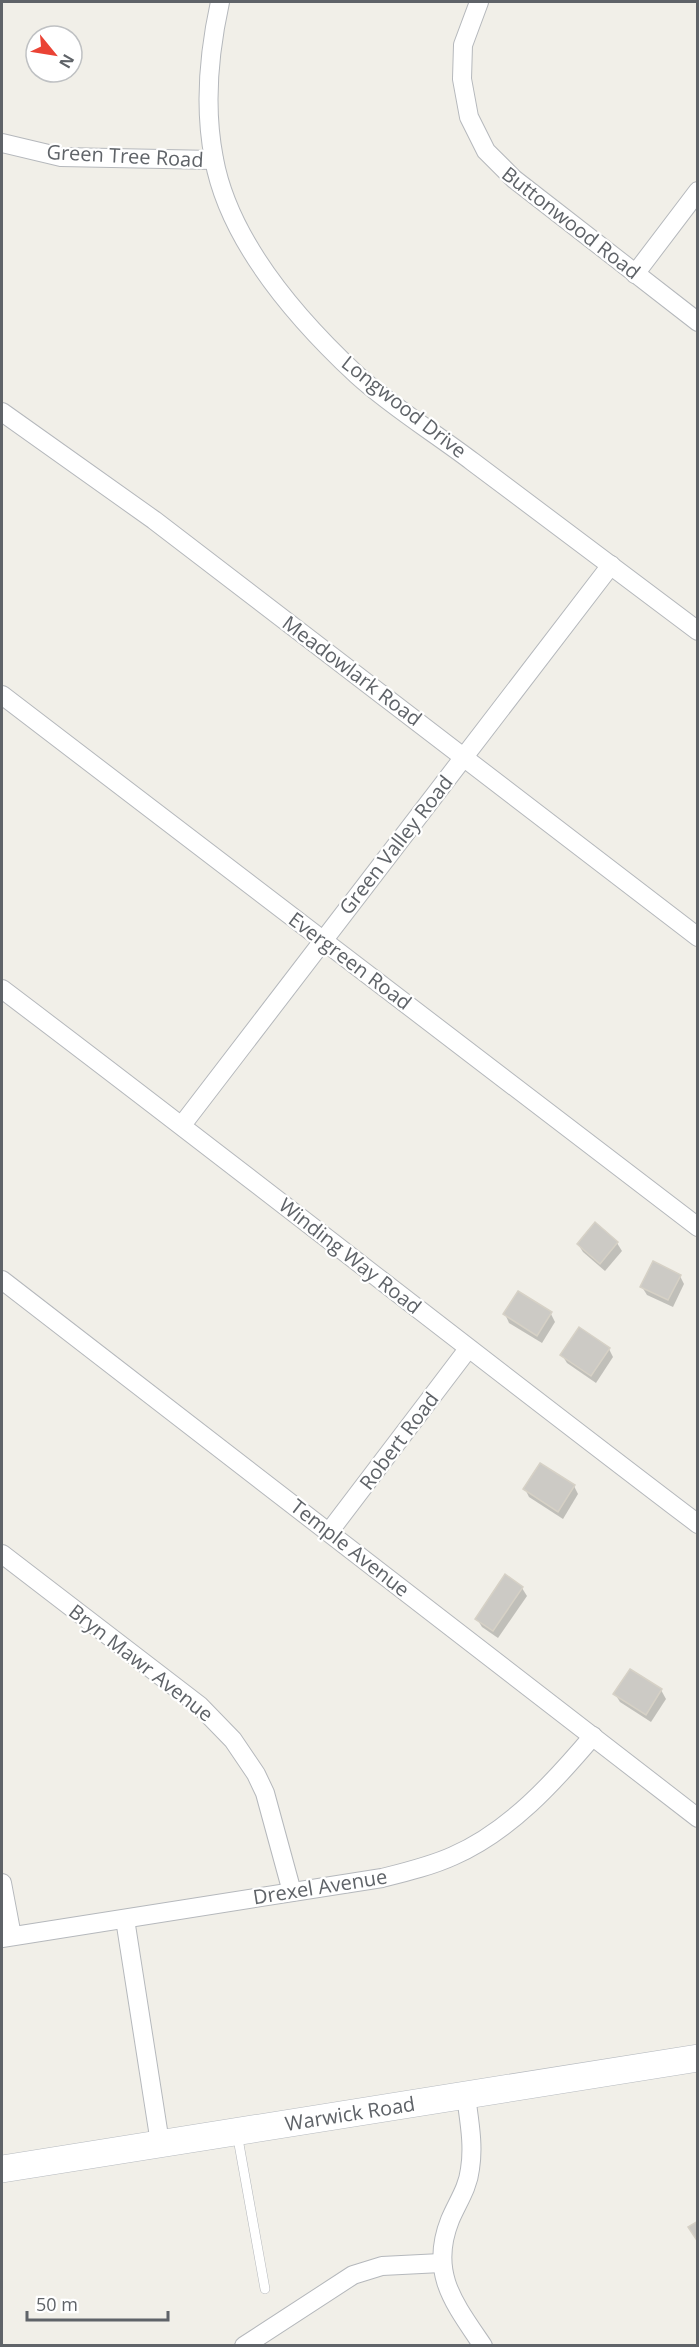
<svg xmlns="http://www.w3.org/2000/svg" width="699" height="2347" font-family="'Open Sans',sans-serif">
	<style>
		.shadow { fill: #0003 }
		.building { fill: #cccac5; stroke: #d6d1c6; stroke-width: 1.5 }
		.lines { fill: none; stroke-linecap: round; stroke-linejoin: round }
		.lane-casing { stroke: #b5b8bc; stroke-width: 10 }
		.street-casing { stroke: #b5b8bc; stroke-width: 20 }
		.secondary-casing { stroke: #b6babf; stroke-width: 28 }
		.lane { stroke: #fff; stroke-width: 9 }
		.street { stroke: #fff; stroke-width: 18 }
		.secondary { stroke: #fff; stroke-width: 27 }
		.labels { text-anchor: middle; stroke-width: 4.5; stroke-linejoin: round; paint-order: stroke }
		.street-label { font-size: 20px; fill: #5f6368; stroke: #fff }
	</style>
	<rect width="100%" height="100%" fill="#f1efe8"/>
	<g class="shadow">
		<path d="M617 1243 622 1251 605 1271 583 1252 578 1244Z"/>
		<path d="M680 1276 684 1284 673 1307 647 1295 642 1287Z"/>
		<path d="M505 1314H551L555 1322 542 1343 509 1323Z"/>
		<path d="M609 1349 613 1357 596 1383 567 1363 562 1355Z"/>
		<path d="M574 1486 578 1494 563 1519 529 1497 525 1489Z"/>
		<path d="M522 1588 527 1596 498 1638 482 1627 477 1619Z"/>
		<path d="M661 1690 666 1699 651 1722 620 1702 615 1694Z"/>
	</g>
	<g class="building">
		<path d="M595 1222 618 1242 600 1264 577 1244Z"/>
		<path d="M653 1261 681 1275 668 1300 640 1287Z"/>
		<path d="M518 1291 552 1312 537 1336 503 1314Z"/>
		<path d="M579 1327 610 1348 591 1376 560 1355Z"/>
		<path d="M540 1463 575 1485 558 1512 523 1489Z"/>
		<path d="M505 1574 523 1587 493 1631 475 1619Z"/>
		<path d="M630 1669 662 1689 646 1715 613 1694Z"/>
		<path d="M698 2221V2242L688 2227Z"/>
	</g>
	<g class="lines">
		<g class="lane-casing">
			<path id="lane" d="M237 2133 265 2289"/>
		</g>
		<g class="street-casing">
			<g id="street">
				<path d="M220 2C209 52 204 108 214 159 229 241 297 319 357 375 392 407 435 433 473 462 548 518 623 574 698 631"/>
				<path d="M479 2 463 45 462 79 469 117 486 151 514 179 698 322"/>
				<path d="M2 143 61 157 214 160"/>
				<path d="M635 274 698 191"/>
				<path d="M2 412 154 520 698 937"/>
				<path d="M2 695 698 1227"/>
				<path d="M2 989C235 1165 465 1347 698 1524"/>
				<path d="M182 1125 611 565"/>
				<path d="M2 1280 698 1818"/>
				<path d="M329 1532 468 1349"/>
				<path d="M2 1554 200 1706 233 1740 256 1774 265 1793 292 1892"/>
				<path d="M2 1883 12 1936"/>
				<path d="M125 1919 160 2143"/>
				<path d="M2 1938 382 1878C406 1872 431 1866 453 1856 510 1831 554 1782 593 1736"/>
				<path d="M466 2096C469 2120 474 2145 470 2169 468 2188 457 2203 450 2220 429 2273 454 2303 483 2346"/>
				<path d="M244 2346 353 2275 382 2266 441 2263"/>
			</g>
		</g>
		<g class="secondary-casing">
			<path id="secondary" d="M2 2169 698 2058"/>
		</g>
		<use href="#lane" class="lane"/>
		<use href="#street" class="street"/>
		<use href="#secondary" class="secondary"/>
	</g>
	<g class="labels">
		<g class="street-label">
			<text transform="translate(125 156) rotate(3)" y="7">Green Tree Road</text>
			<text transform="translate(571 223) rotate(38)" y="7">Buttonwood Road</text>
			<text transform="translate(404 407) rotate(38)" y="7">Longwood Drive</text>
			<text transform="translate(352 671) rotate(37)" y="7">Meadowlark Road</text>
			<text transform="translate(396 845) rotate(-52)" y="7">Green Valley Road</text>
			<text transform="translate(350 961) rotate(37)" y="7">Evergreen Road</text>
			<text transform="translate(350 1256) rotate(38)" y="7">Winding Way Road</text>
			<text transform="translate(399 1441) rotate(-53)" y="7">Robert Road</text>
			<text transform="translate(350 1548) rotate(38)" y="7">Temple Avenue</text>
			<text transform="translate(141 1663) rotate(38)" y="7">Bryn Mawr Avenue</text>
			<text transform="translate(320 1887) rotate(-9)" y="7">Drexel Avenue</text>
			<text transform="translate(350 2114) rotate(-9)" y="7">Warwick Road</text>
		</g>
	</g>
	<rect width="699" height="2347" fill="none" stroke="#5f6368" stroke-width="6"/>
	<g transform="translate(54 54) rotate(120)"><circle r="28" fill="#ffffff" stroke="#bfc1c3" stroke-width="1.5"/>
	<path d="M0-4.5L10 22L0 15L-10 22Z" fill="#ea4335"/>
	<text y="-9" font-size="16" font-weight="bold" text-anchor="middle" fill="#5f6368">N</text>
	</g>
	<path d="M27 2311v9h141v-9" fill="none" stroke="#5f6368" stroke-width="3"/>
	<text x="36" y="2311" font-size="18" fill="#5f6368" stroke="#ffffff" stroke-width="4.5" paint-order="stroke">50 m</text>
</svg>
